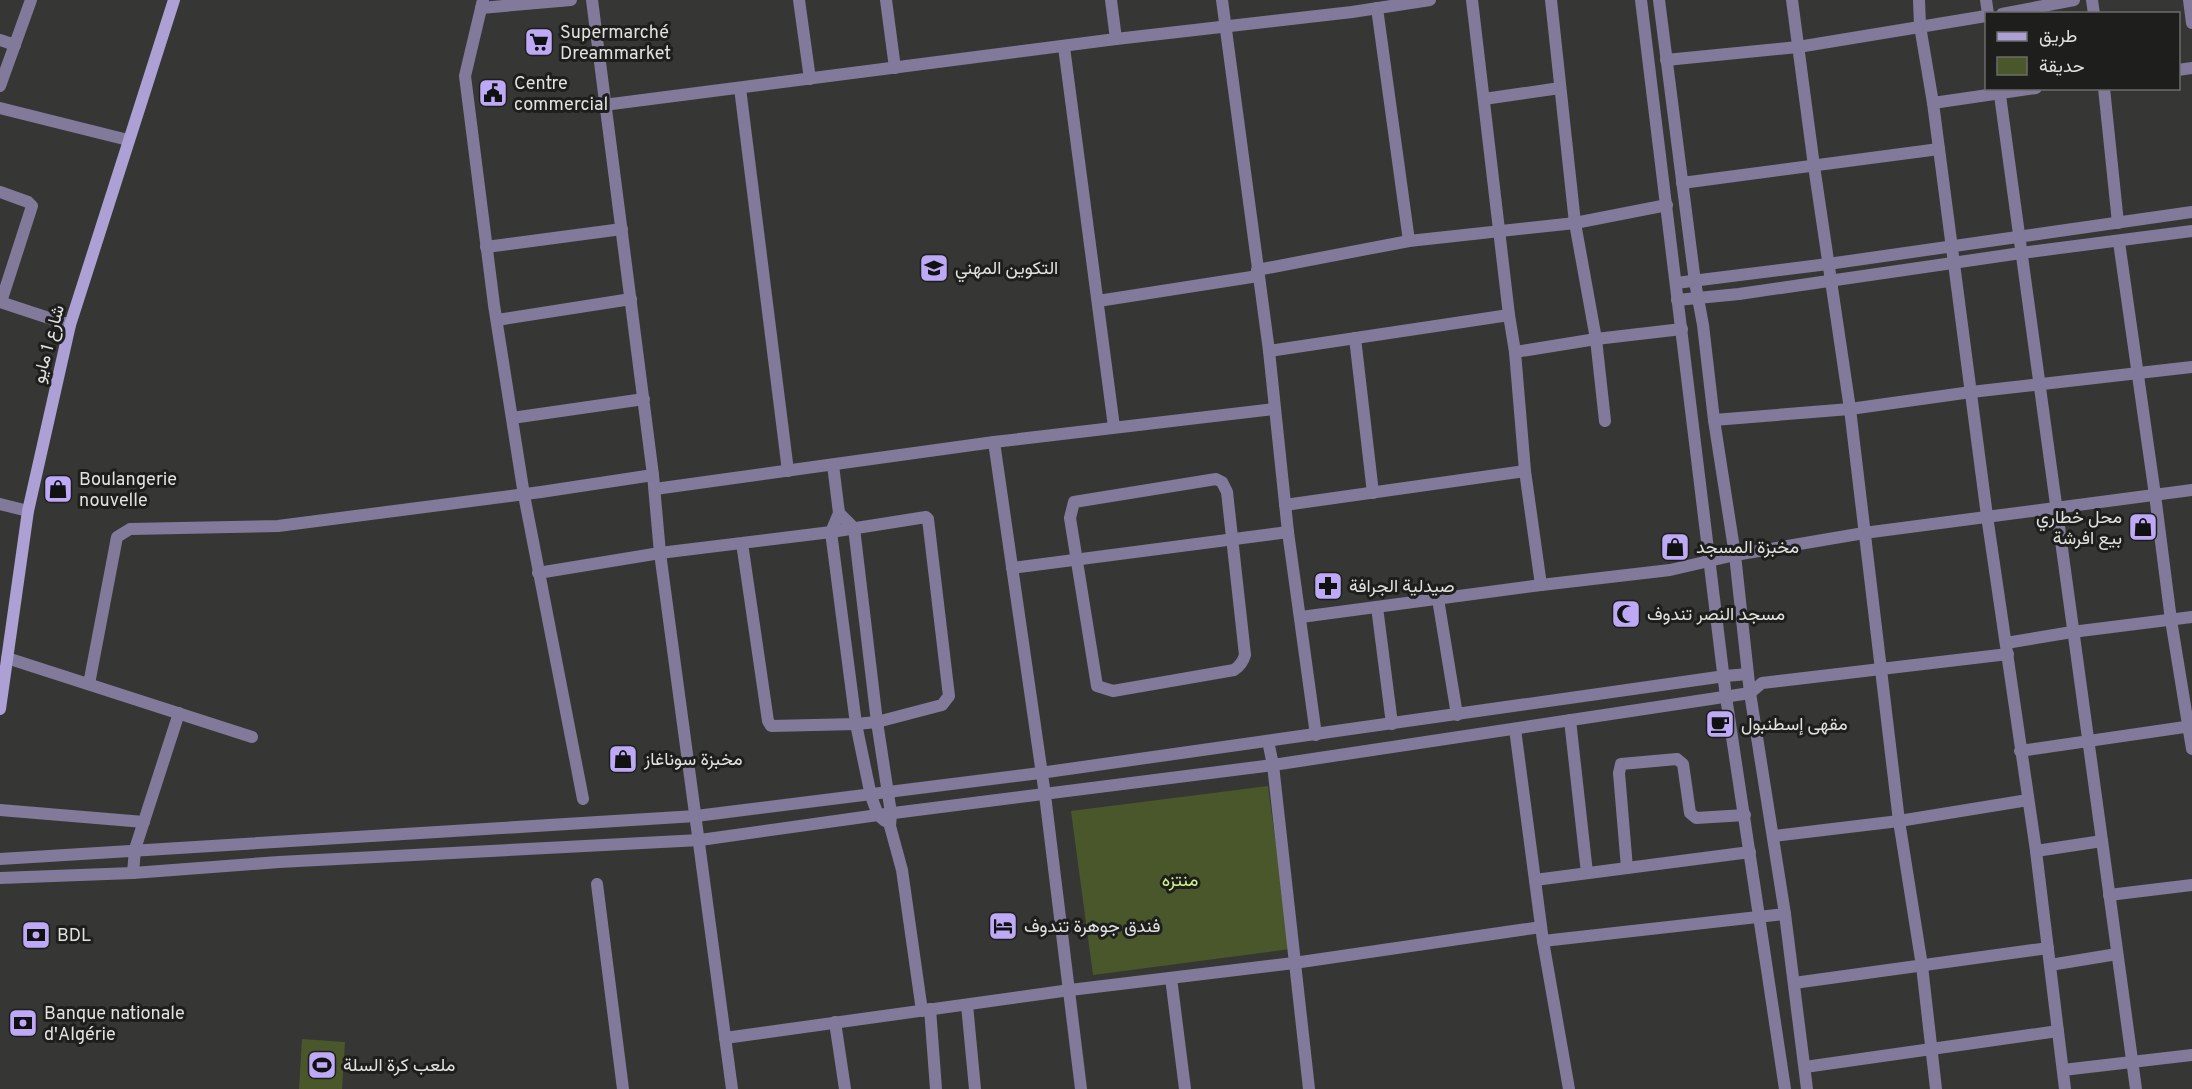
<svg xmlns="http://www.w3.org/2000/svg" width="2192" height="1089" font-family="Overpass,Vazirmatn,sans-serif">
	<style>
		.green { fill: #49572a }
		.lines { fill: none; stroke-linecap: round; stroke-linejoin: round }
		.minor { stroke: #827a9b; stroke-width: 12 }
		.tertiary { stroke: #827a9b; stroke-width: 12 }
		.secondary { stroke: #aca0d5; stroke-width: 12 }
		.labels { text-anchor: middle; stroke-width: 6; stroke-linejoin: round; paint-order: stroke }
		.poi-label { font-size: 18px; fill: #e1e2e0; stroke: #1e1e1d; text-anchor: start }
		.street-label { font-size: 18px; fill: #e1e2e0; stroke: #1e1e1d }
		.park-label { font-size: 18px; fill: #d0f486; stroke: #1e1e1d }
	</style>
	<rect width="100%" height="100%" fill="#363734"/>
	<g class="green">
		<path d="M1268 786 1290 949 1093 975 1071 811Z"/>
		<path d="M302 1039 345 1042 342 1089H299Z"/>
	</g>
	<g class="lines">
		<g class="minor">
			<path d="M483 0 465 76 494 305 524 495 583 799"/>
			<path d="M592 0 653 475 660 553 732 1089"/>
			<path d="M799 0 810 79"/>
			<path d="M886 0 895 68"/>
			<path d="M1111 0 1116 39"/>
			<path d="M1222 0 1269 351 1288 532 1316 735"/>
			<path d="M1472 0 1509 315 1515 352 1525 471 1541 585"/>
			<path d="M1551 0 1575 223 1596 339 1605 421"/>
			<path d="M1792 0 1814 166 1850 409 1899 821 1922 966 1936 1089"/>
			<path d="M1919 0 1920 26 1933 103 1987 516 2036 851 2065 1089"/>
			<path d="M1986 0 1988 14"/>
			<path d="M2092 0 2094 14"/>
			<path d="M2189 0 2192 23"/>
			<path d="M481 8 571 0"/>
			<path d="M1377 8 1409 241"/>
			<path d="M2002 14 2074 0"/>
			<path d="M0 40 15 45"/>
			<path d="M1064 47 1114 427"/>
			<path d="M1666 60 1798 47 1986 16"/>
			<path d="M2178 70 2192 68"/>
			<path d="M0 86 31 0"/>
			<path d="M740 88 788 471"/>
			<path d="M1999 88 2136 1089"/>
			<path d="M2104 88 2118 223"/>
			<path d="M1484 99 1560 88"/>
			<path d="M1933 103 2036 88"/>
			<path d="M604 105 1116 39 1352 12 1430 0"/>
			<path d="M0 108 128 140"/>
			<path d="M1682 183 1939 149"/>
			<path d="M0 192 28 202 32 206 1 302"/>
			<path d="M2119 242 2155 495 2171 620 2192 749"/>
			<path d="M486 247 622 229"/>
			<path d="M1257 270 1409 241 1575 223 1667 205"/>
			<path d="M1676 283 1828 264 2192 212"/>
			<path d="M1677 300 1739 294 2021 253 2192 231"/>
			<path d="M1098 301 1258 276"/>
			<path d="M0 302 70 325"/>
			<path d="M497 320 631 299"/>
			<path d="M1355 338 1373 493"/>
			<path d="M1269 351 1509 315"/>
			<path d="M1515 352 1596 339 1682 329"/>
			<path d="M512 418 644 399"/>
			<path d="M1714 420 1850 409 1971 392 2192 367"/>
			<path d="M994 442 1045 795 1081 1089"/>
			<path d="M833 465 839 513 831 532 856 724 871 796 878 815 885 821"/>
			<path d="M1216 479 1222 482 1227 492 1245 655C1243 662 1240 666 1234 670L1113 691 1097 686 1070 518 1074 502Z"/>
			<path d="M655 489 994 442 1274 409"/>
			<path d="M0 504 28 511"/>
			<path d="M1285 505 1525 471"/>
			<path d="M839 513 854 528 877 722 891 813 890 826 902 870 922 1011"/>
			<path d="M1012 568 1288 532"/>
			<path d="M538 573 660 553 831 532 926 517 928 519 948 688 949 696 942 705 877 722 856 724 771 726 768 721 742 543"/>
			<path d="M1438 599 1457 715"/>
			<path d="M1377 607 1392 724"/>
			<path d="M1301 617 1541 585 1670 570 1735 555 1864 533 2192 490"/>
			<path d="M2006 643 2072 632 2192 617"/>
			<path d="M7 658 252 737"/>
			<path d="M89 684 117 537 130 529 278 526 541 492 653 475"/>
			<path d="M1750 693 1762 683 2008 654"/>
			<path d="M1570 720 1587 873"/>
			<path d="M1515 729 1543 941 1569 1089"/>
			<path d="M1268 741 1273 765 1309 1089"/>
			<path d="M2020 751 2192 726"/>
			<path d="M0 810 144 822"/>
			<path d="M1774 836 1899 821 2028 800"/>
			<path d="M2036 851 2102 841"/>
			<path d="M1627 868 1619 773 1621 764 1677 759 1683 764 1690 813 1696 818 1745 815"/>
			<path d="M133 873 135 849 179 713"/>
			<path d="M1535 880 1750 852"/>
			<path d="M597 884 623 1089"/>
			<path d="M2109 895 2192 885"/>
			<path d="M1543 941 1785 914"/>
			<path d="M2050 965 2117 954"/>
			<path d="M1171 978 1185 1089"/>
			<path d="M1794 983 2048 948"/>
			<path d="M967 1005 975 1089"/>
			<path d="M930 1009 936 1089"/>
			<path d="M835 1022 845 1089"/>
			<path d="M725 1038 1070 990 1294 963 1541 927"/>
			<path d="M1805 1067 2058 1031"/>
			<path d="M2063 1070 2192 1055"/>
		</g>
		<g class="tertiary">
			<path d="M1641 0 1726 697 1785 1089"/>
			<path d="M1659 0 1695 282 1703 325 1714 420 1735 555 1750 693 1785 914 1807 1089"/>
			<path d="M0 859 696 816 1040 773 1725 676 1748 674"/>
			<path d="M0 878 133 873 279 862 700 840 878 815 1273 765 1750 693"/>
		</g>
		<path class="secondary" d="M0 709 28 511 70 325 174 0"/>
	</g>
	<defs>
		<g id="supermarket-square" transform="scale(1.5)"><rect x="-9" y="-9" width="18" height="18" rx="4" fill="#bda9f5" stroke="#1e1e1d"/><path d="M-6-5.5h2.5l.6 2H6L4.5 2H-2.5L-4.4-4H-6ZM-1.5 3.2a1.3 1.3 0 1 0 .1 0ZM3 3.2a1.3 1.3 0 1 0 .1 0Z" fill="#111"/></g>
		<g id="civic-square" transform="scale(1.5)"><rect x="-9" y="-9" width="18" height="18" rx="4" fill="#bda9f5" stroke="#1e1e1d"/><path d="M-.6-6.5H3V-4.5H.6V-3L4-1V1h2V6H-6V1h2V-1L-.6-3ZM-1.2 2.5V6h2.4V2.5Z" fill="#111"/></g>
		<g id="university-square" transform="scale(1.5)"><rect x="-9" y="-9" width="18" height="18" rx="4" fill="#bda9f5" stroke="#1e1e1d"/><path d="M0-5L7-2L0 1L-7-2ZM-4 1L0 2.5L4 1V4Q0 6-4 4Z" fill="#111"/></g>
		<g id="shop-square" transform="scale(1.5)"><rect x="-9" y="-9" width="18" height="18" rx="4" fill="#bda9f5" stroke="#1e1e1d"/><path d="M-5-2.5h2.3a2.7 3.5 0 0 1 5.4 0H5L5.5 6h-11ZM-1.5-2.5h3a1.5 2.3 0 0 0-3 0Z" fill="#111"/></g>
		<g id="pharmacy-square" transform="scale(1.5)"><rect x="-9" y="-9" width="18" height="18" rx="4" fill="#bda9f5" stroke="#1e1e1d"/><path d="M-2-6h4v4h4v4h-4v4h-4v-4h-4v-4h4Z" fill="#111"/></g>
		<g id="mosque-square" transform="scale(1.5)"><rect x="-9" y="-9" width="18" height="18" rx="4" fill="#bda9f5" stroke="#1e1e1d"/><path d="M3.5-4.9A6 6 0 1 0 3.5 4.9A5 5 0 1 1 3.5-4.9Z" fill="#111"/></g>
		<g id="cafe-square" transform="scale(1.5)"><rect x="-9" y="-9" width="18" height="18" rx="4" fill="#bda9f5" stroke="#1e1e1d"/><path d="M-5.5-4.5H6V0H3Q3 3.5 0 3.5H-2.5Q-5.5 3.5-5.5 0ZM3-3.2v2h1.7v-2ZM-6 4.5H4V6H-6Z" fill="#111"/></g>
		<g id="hotel-square" transform="scale(1.5)"><rect x="-9" y="-9" width="18" height="18" rx="4" fill="#bda9f5" stroke="#1e1e1d"/><path d="M-6-4.5h1.5V1H6V5H4.5V3h-9V5H-6ZM-4 0a1.8 1.8 0 1 1 3.6 0ZM.5 0V-2.5h3Q6-2.5 6 0Z" fill="#111"/></g>
		<g id="bank-square" transform="scale(1.5)"><rect x="-9" y="-9" width="18" height="18" rx="4" fill="#bda9f5" stroke="#1e1e1d"/><path d="M-6-4H6V4H-6ZM0-2.3a2.3 2.3 0 1 0 0 4.6a2.3 2.3 0 1 0 0-4.6Z" fill="#111"/></g>
		<g id="stadium-square" transform="scale(1.5)"><rect x="-9" y="-9" width="18" height="18" rx="4" fill="#bda9f5" stroke="#1e1e1d"/><path d="M0-5a6.5 5 0 1 0 0 10a6.5 5 0 1 0 0-10ZM-3.5-1.8h7v3.6h-7Z" fill="#111"/></g>
	</defs>
	<g fill-rule="evenodd">
		<use href="#supermarket-square" x="539" y="42"/>
		<use href="#civic-square" x="493" y="93"/>
		<use href="#university-square" x="934" y="268"/>
		<use href="#shop-square" x="58" y="489"/>
		<use href="#shop-square" x="2143" y="527"/>
		<use href="#shop-square" x="1675" y="547"/>
		<use href="#pharmacy-square" x="1328" y="586"/>
		<use href="#mosque-square" x="1626" y="614"/>
		<use href="#cafe-square" x="1720" y="724"/>
		<use href="#shop-square" x="623" y="759"/>
		<use href="#hotel-square" x="1003" y="926"/>
		<use href="#bank-square" x="36" y="935"/>
		<use href="#bank-square" x="23" y="1023"/>
		<use href="#stadium-square" x="322" y="1065"/>
	</g>
	<g class="labels">
		<g class="poi-label">
			<text x="560" y="38">Supermarché<tspan x="560" dy="21">Dreammarket</tspan></text>
			<text x="514" y="89">Centre<tspan x="514" dy="21">commercial</tspan></text>
			<text x="955" y="274">التكوين المهني</text>
			<text x="79" y="485">Boulangerie<tspan x="79" dy="21">nouvelle</tspan></text>
			<text x="2122" y="523" text-anchor="end">محل خطاري<tspan x="2122" dy="21">بيع افرشة</tspan></text>
			<text x="1696" y="553">مخبزة المسجد</text>
			<text x="1349" y="592">صيدلية الجرافة</text>
			<text x="1647" y="620">مسجد النصر تندوف</text>
			<text x="1741" y="730">مقهى إسطنبول</text>
			<text x="644" y="765">مخبزة سوناغاز</text>
			<text x="1024" y="932">فندق جوهرة تندوف</text>
			<text x="57" y="941">BDL</text>
			<text x="44" y="1019">Banque nationale<tspan x="44" dy="21">d'Algérie</tspan></text>
			<text x="343" y="1071">ملعب كرة السلة</text>
		</g>
		<g class="street-label">
			<text transform="translate(48 344) rotate(-75)" y="6">شارع 1 مايو</text>
		</g>
		<g class="park-label">
			<text x="1180" y="886">منتزه</text>
		</g>
	</g>
	<rect x="1985" y="12" width="195" height="78" fill="#1e1e1d" stroke="#6c6c6b" stroke-width="1.5"/>
	<rect x="1997" y="32" width="30" height="9" fill="#aca0d5" stroke="#6c6c6b" stroke-width="1.5"/>
	<text x="2039" y="42" font-size="18" fill="#e1e2e0">طريق</text>
	<rect x="1997" y="57" width="30" height="18" fill="#49572a" stroke="#6c6c6b" stroke-width="1.5"/>
	<text x="2039" y="72" font-size="18" fill="#e1e2e0">حديقة</text>
</svg>
